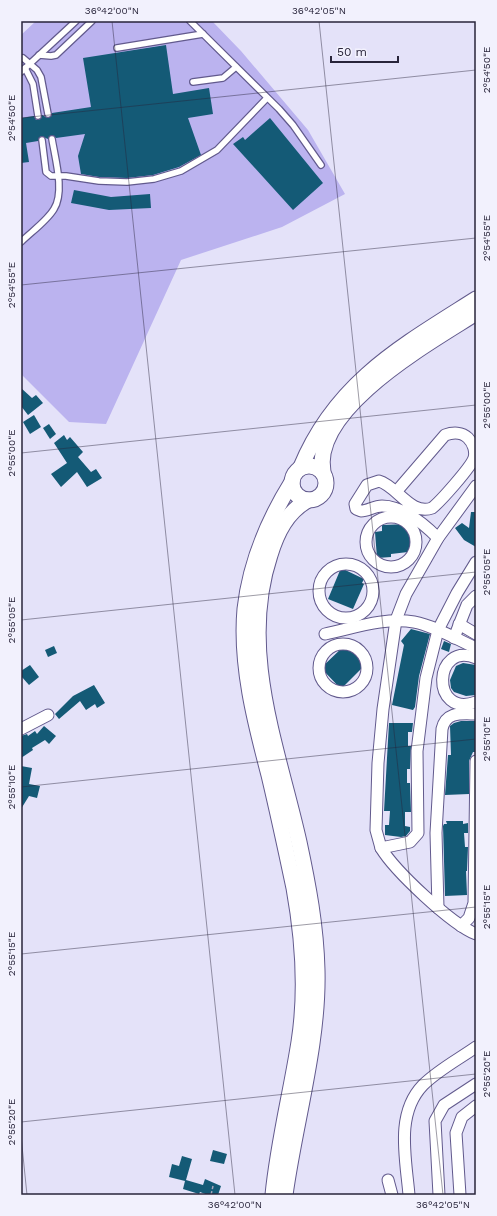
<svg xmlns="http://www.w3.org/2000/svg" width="497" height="1216" font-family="'Work Sans',sans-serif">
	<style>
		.green { fill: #bbb3ef }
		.building { fill: #145a76 }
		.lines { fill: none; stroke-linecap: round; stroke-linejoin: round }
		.lane-casing { stroke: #625a8d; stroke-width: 8 }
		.street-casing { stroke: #625a8d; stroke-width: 13 }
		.secondary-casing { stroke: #625a8d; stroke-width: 17 }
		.path { stroke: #a7a4bb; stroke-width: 1.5; stroke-dasharray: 4 2; stroke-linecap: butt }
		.lane { stroke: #fff; stroke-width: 5.5 }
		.street { stroke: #fff; stroke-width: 11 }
		.secondary { stroke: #fff; stroke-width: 15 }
		.ticks { fill: none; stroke: #28243a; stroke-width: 1; stroke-opacity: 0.45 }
		.neatline { fill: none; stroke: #28243a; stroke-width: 1.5 }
		.ticks-label { font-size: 10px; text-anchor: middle; fill: #28243a }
	</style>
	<rect width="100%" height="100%" fill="#e4e2f9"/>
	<path class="green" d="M36 21H212L241 51 308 130 345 194 282 227 181 260 106 424 69 422 21 374V35Z"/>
	<g class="building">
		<path d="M166 45 173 94 209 88 213 114 188 118 201 155 179 167 153 175 127 178 99 177 81 174 78 156 85 134 56 138 52 135 48 139 41 136 38 141 26 143 29 162 21 163V118L34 116 36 120H39L42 115 48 118 52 113 91 107 83 58Z"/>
		<path d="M270 118 323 183 293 210 233 144 243 137 245 140Z"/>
		<path d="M74 190 111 197 150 194 151 208 109 210 71 203Z"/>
		<path d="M21 388 32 398 36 395 43 403 28 415 21 406Z"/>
		<path d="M34 415 41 427 30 434 23 422Z"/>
		<path d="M49 424 56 434 50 439 43 428Z"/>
		<path d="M64 435 67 440 70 437 83 452 78 457 91 472 96 469 102 478 87 487 77 472 61 487 51 474 67 463 54 443Z"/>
		<path d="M471 512H476V547L464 540 455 528 462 523 469 528Z"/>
		<path d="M408 524V530H410L411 549H408V552L391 554V557L377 558 375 532 382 531V525Z"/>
		<path d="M341 568 364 579 362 583 364 584 353 609 328 599Z"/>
		<path d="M411 629 430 634 419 676 415 707 413 710 392 705 404 645 401 641Z"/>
		<path d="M444 641 451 644 449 652 441 649Z"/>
		<path d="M345 645 348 648 350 647 357 653 363 659 361 661 365 665 341 689 321 668Z"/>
		<path d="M54 646 57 653 48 657 45 650Z"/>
		<path d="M463 663 476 665V695L466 696 454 692 451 688 450 680 456 666Z"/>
		<path d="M30 665 39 677 29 685 21 676V671Z"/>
		<path d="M94 685 105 703 97 708 95 704 86 710 80 701 59 719 55 714 73 696Z"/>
		<path d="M461 721H476L475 752H473L469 761V794L445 795 448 755H451L450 726 454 723Z"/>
		<path d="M389 723H413L412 732H408V746H411L410 769H407V783H410L411 812H405V826L410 827V831L406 836 401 837 385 835V825H389L390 811H384Z"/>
		<path d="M44 726 56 736 49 744 45 740 32 748 33 750 21 758V736L27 734 28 736 35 731 37 734Z"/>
		<path d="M21 766 32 768 29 784 40 786 37 798 29 796 21 809Z"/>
		<path d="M446 821H463V824L468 823V833H464L465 847H468L467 871H466L467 895 445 896 443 826 444 824H447Z"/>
		<path d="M213 1150 227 1154 224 1164 210 1161Z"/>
		<path d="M182 1156 192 1159 186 1180 203 1185 205 1179 221 1186 218 1195H208L200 1192 199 1194 183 1189 185 1181 169 1177 172 1164 179 1166Z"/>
	</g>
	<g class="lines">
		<g class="lane-casing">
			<g id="lane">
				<path d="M190 21 279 109 293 125 321 165"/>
				<path d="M117 48 203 34"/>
				<path d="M39 55 51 56 56 55 92 21"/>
				<path d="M23 58 37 70 41 77 48 114"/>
				<path d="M25 68 33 84 38 116"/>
				<path d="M21 72 76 21"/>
				<path d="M193 82 223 78 236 67"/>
				<path d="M42 140 46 172 51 176H66L99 181 127 182 154 179 181 171 217 150 267 98"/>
				<path d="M21 242C31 232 47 221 54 209 65 192 55 158 52 139"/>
			</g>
		</g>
		<g class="street-casing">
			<g id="street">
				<path d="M476 486 438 538 406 594 396 620 383 709 378 763 376 830 381 848 410 842 418 833 417 751 426 678 438 630 457 593 476 562"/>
				<path d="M396 492 445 435C453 432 462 432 468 438 473 443 476 451 474 458 471 467 440 502 432 508 411 516 397 486 379 481L367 485 355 504 356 509 361 511C368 511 374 506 382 506 402 506 424 524 438 538"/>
				<circle cx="391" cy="542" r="25"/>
				<circle cx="346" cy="591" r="27"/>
				<path d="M459 624 476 634"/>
				<path d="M325 634C354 628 385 617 414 622 435 626 456 639 476 648"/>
				<path d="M454 638 467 605 476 596"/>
				<circle cx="343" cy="668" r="24"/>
				<path d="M476 658C433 640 430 719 476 702"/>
				<path d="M21 729 48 715"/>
				<path d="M381 848C395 871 451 924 476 934"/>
				<path d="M438 908 436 833 442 729C446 711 462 714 476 714"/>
				<path d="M461 926 469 918 474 903 476 761"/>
				<path d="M388 1180 392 1195"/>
				<path d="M409 1195C406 1159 395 1114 423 1085 438 1070 459 1059 476 1047"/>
				<path d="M439 1195 435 1121 444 1105 476 1084"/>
				<path d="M460 1195 456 1133 462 1117 476 1106"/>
			</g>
		</g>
		<g class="secondary-casing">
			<g id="secondary">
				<circle cx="309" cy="483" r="17"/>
				<path d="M301 467C336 382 402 346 476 299"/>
				<path d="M323 472C311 408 431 342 476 313"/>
				<path d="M273 1195C278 1143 291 1093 299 1042 307 991 303 938 294 888 286 850 278 813 269 775 255 722 240 664 245 609 250 564 269 519 292 482"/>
				<path d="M285 1195C295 1122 319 1043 317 970 316 926 308 884 299 842 278 748 238 651 270 555 277 532 287 512 308 500"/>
			</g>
		</g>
		<path class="path" d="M211 1195 213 1186"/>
		<use href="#lane" class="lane"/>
		<use href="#street" class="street"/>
		<use href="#secondary" class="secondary"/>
	</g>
	<path class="ticks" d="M112 21 235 1195M319 21 443 1195M21 118 476 70M21 285 476 238M21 453 476 405M21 620 476 572M21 787 476 739M21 954 476 907M21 1122 476 1074M21 1136 27 1195"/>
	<rect width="497" height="1216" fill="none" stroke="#f2f1fd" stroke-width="44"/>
	<path d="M331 56v6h67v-6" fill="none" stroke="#28243a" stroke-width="2"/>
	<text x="337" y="56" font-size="12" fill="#28243a" stroke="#f2f1fd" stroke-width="3" paint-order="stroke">50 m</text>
	<rect x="22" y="22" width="453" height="1172" class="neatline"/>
	<g class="ticks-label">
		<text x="112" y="14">36°42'00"N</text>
		<text x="319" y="14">36°42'05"N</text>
		<text transform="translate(486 70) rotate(-90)" y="4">2°54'50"E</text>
		<text transform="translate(11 118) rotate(-90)" y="4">2°54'50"E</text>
		<text transform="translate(486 238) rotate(-90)" y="4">2°54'55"E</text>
		<text transform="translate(11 285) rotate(-90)" y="4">2°54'55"E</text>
		<text transform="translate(486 405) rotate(-90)" y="4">2°55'00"E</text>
		<text transform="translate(11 453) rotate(-90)" y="4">2°55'00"E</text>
		<text transform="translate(486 572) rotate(-90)" y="4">2°55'05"E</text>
		<text transform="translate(11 620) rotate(-90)" y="4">2°55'05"E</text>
		<text transform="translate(486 739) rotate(-90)" y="4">2°55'10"E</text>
		<text transform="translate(11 787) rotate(-90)" y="4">2°55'10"E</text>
		<text transform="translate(486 907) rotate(-90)" y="4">2°55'15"E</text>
		<text transform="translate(11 954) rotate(-90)" y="4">2°55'15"E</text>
		<text transform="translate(486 1074) rotate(-90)" y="4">2°55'20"E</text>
		<text transform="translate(11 1122) rotate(-90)" y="4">2°55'20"E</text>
		<text x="235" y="1208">36°42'00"N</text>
		<text x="443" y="1208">36°42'05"N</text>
	</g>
</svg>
